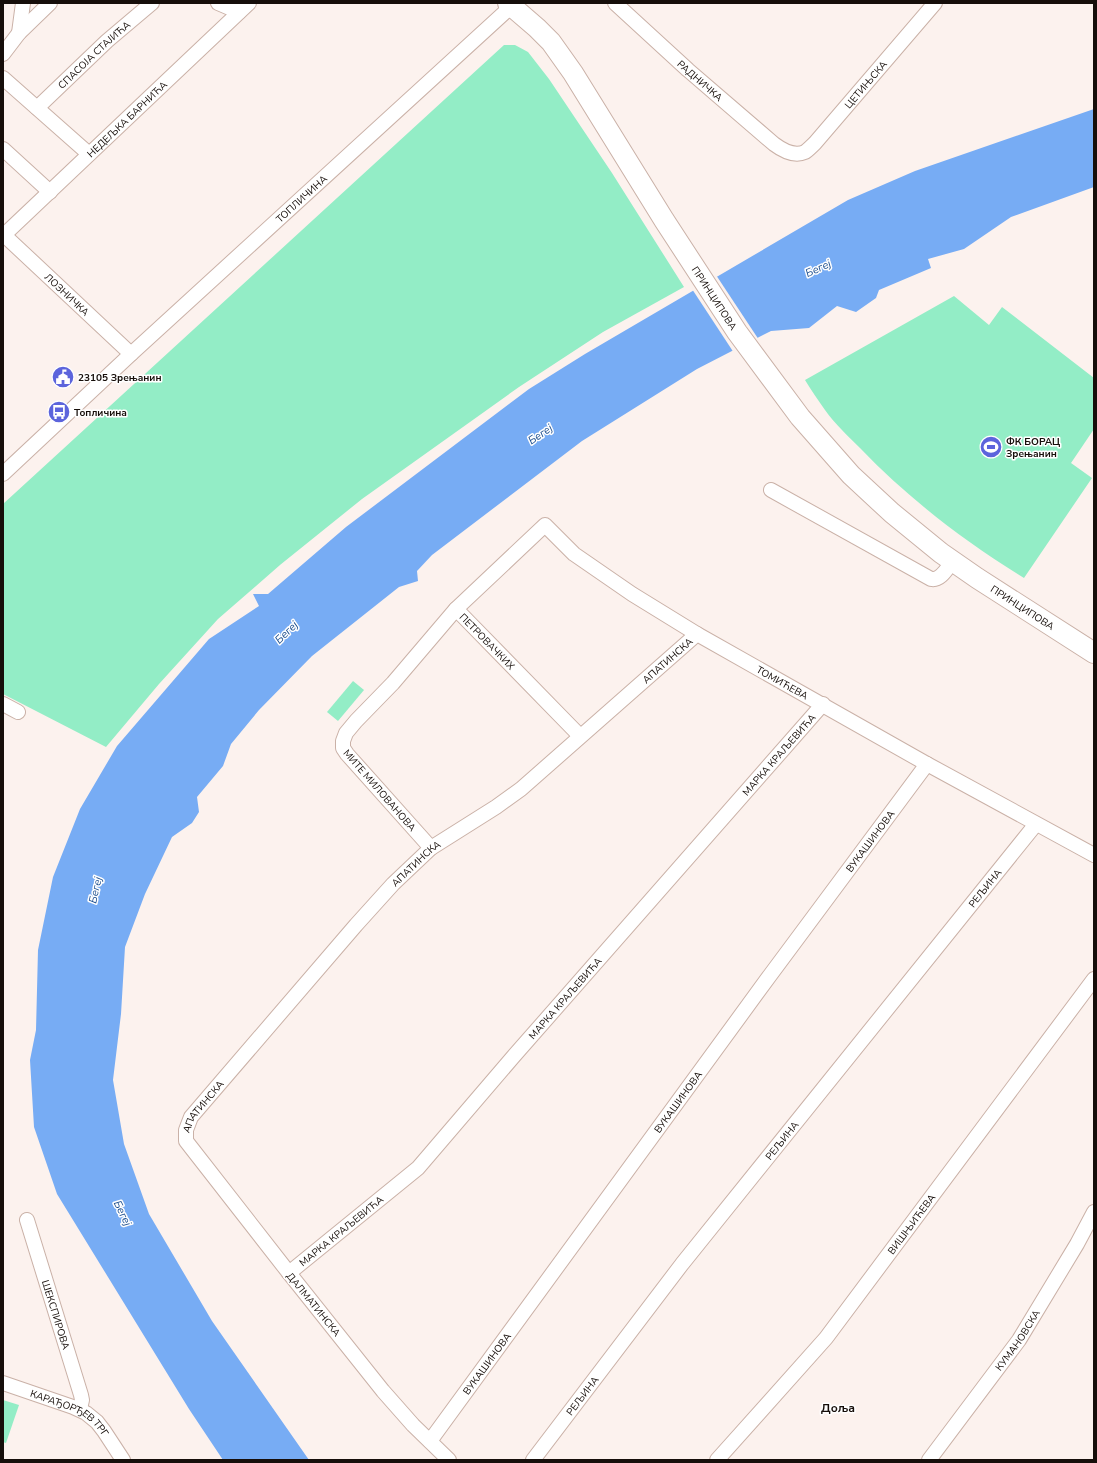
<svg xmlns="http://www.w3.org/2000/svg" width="1097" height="1463" font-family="'Nunito Sans',sans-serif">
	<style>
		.green { fill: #93edc6 }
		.water { fill: #77acf4 }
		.pier { fill: #fcf2ee }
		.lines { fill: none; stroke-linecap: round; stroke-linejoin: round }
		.street-casing { stroke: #cab1a7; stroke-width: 16 }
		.secondary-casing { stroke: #cab1a7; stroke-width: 22 }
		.street { stroke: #fff; stroke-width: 14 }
		.secondary { stroke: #fff; stroke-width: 20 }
		.labels { text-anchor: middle; stroke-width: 3; stroke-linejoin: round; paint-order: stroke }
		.street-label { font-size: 10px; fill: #160e0a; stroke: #fff }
		.poi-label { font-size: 10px; font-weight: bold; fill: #160e0a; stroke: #fff; text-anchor: start }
		.water-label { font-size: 11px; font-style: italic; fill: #194c8d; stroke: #fff }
		.quarter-label { font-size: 12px; font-weight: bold; fill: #160e0a; stroke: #fff }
	</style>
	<rect width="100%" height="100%" fill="#fcf2ee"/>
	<g class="green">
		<path d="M504 45H515L528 52 549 79 612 173 684 287 603 332 519 387 362 499 280 565 218 619 159 684 106 747 3 694V504Z"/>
		<path d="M954 296 989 325 1002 307 1094 378V429L1071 463 1092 478 1024 578C964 541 909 499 860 448 848 436 835 424 825 410 818 400 811 390 805 380Z"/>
		<path d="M353 681 364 690 338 721 327 712Z"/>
		<path d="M3 1400 19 1405 6 1443 3 1442Z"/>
	</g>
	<path class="water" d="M1094 109V187L1011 217 964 249 928 259 931 268 879 290 876 298 856 312 837 306 809 328 771 331 697 369 582 441 432 555 417 571 418 581 399 587 312 656 259 710 231 744 223 766 197 797 199 812 192 823 172 837 145 894 125 947 121 1014 113 1080 124 1144 149 1214 212 1321 309 1460H223L189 1409 57 1194 34 1127 30 1060 36 1030 38 950 53 877 80 809 117 746 209 639 259 606 253 594H268L346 527 529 389 585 354 848 200 915 171Z"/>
	<path class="pier" d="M716 275 759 340 734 353 692 289Z"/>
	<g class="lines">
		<g class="street-casing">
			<g id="street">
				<path d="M218 3 239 12"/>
				<path id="s1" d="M615 3 688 70 774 144C782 150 794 157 805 152 808 150 812 146 815 143L935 3"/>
				<path d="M19 33 23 3"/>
				<path d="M3 54 19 33 50 3"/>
				<path d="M3 78 89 154"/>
				<path id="s2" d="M37 108 107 41 152 3"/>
				<path d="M3 149 50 192"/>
				<path id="s3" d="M3 234 131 354"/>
				<path id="s4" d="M4 235 249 3"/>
				<path id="s5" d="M3 474 131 354 515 3"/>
				<path d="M771 490 931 579C941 581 947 568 953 561"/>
				<path id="s6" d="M456 609 580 736"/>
				<path d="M3 704 18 712"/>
				<path id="s7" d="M431 848 347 754 343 748V741L346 733 356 721 393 683 456 609 545 525 574 554 632 594 697 634 927 764 1094 855"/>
				<path id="s8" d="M27 1220 81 1395 82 1400 80 1409"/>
				<path id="s9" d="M289 1273 418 1168 513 1057 823 704"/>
				<path id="s10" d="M3 1383 73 1407 86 1413 97 1422 104 1431 123 1460"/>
				<path id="s11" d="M430 1441 768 978 927 764"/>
				<path id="s12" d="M449 1460 413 1425 383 1391 289 1273 186 1141V1130L191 1117 356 925 393 884 431 848 496 807 521 789 697 634"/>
				<path id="s13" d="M533 1460 682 1264 1036 824"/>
				<path id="s14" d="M717 1460 826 1338 1094 979"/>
				<path id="s15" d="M929 1460 1019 1340 1077 1244 1094 1212"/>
			</g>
		</g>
		<g class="secondary-casing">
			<g id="secondary">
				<path id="s16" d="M508 3 537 28 551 42 573 73 664 220 737 332 800 417 851 475 892 513 941 553 977 578 1094 653"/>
			</g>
		</g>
		<use href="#street" class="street"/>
		<use href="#secondary" class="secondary"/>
	</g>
	<defs>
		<g id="civic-disc" transform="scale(1.15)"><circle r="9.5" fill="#5c64dc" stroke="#fff"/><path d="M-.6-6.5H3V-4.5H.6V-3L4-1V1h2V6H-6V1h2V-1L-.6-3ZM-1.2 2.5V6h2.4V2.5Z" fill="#fff"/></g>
		<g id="bus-disc" transform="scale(1.15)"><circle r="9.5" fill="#5c64dc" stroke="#fff"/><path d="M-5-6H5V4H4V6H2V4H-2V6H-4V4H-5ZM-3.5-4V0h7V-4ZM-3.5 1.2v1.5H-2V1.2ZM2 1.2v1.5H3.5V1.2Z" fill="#fff"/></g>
		<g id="stadium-disc" transform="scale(1.15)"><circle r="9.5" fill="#5c64dc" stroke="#fff"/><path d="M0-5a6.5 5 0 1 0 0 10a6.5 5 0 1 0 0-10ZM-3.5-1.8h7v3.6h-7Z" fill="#fff"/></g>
	</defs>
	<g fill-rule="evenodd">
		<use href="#civic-disc" x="63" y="377"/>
		<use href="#bus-disc" x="59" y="412"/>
		<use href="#stadium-disc" x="991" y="447"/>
	</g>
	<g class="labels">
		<g class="street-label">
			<text dy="4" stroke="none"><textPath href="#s2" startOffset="78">СПАСОЈА СТАЈИЋА</textPath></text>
			<text dy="4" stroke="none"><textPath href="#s1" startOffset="115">РАДНИЧКА</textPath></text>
			<text dy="4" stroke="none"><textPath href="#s1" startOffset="337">ЦЕТИЊСКА</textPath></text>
			<text dy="4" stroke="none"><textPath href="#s4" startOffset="169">НЕДЕЉКА БАРНИЋА</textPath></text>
			<text dy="4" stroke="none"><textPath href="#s5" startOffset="406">ТОПЛИЧИНА</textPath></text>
			<text dy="4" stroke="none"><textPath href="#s3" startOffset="88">ЛОЗНИЧКА</textPath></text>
			<text dy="4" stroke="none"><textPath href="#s16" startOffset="362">ПРИНЦИПОВА</textPath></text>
			<text dy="4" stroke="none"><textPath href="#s16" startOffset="803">ПРИНЦИПОВА</textPath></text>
			<text dy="4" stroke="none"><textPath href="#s6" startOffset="45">ПЕТРОВАЧКИХ</textPath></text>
			<text dy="4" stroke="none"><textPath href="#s12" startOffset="1102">АПАТИНСКА</textPath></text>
			<text dy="4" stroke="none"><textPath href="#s7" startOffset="723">ТОМИЋЕВА</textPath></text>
			<text dy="4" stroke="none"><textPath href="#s9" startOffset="715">МАРКА КРАЉЕВИЋА</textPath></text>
			<text transform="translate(380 790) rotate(49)" y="4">МИТЕ МИЛОВАНОВА</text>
			<text dy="4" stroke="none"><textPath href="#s11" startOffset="744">ВУКАШИНОВА</textPath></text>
			<text dy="4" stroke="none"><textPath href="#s12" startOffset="778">АПАТИНСКА</textPath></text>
			<text dy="4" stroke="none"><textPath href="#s13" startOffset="729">РЕЉИНА</textPath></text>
			<text dy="4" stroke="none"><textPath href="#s9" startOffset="391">МАРКА КРАЉЕВИЋА</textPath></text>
			<text dy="4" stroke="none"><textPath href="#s11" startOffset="420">ВУКАШИНОВА</textPath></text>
			<text dy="4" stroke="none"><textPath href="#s12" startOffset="454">АПАТИНСКА</textPath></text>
			<text dy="4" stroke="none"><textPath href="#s13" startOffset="405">РЕЉИНА</textPath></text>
			<text dy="4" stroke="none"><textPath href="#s14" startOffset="306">ВИШЊИЋЕВА</textPath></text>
			<text dy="4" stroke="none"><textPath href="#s9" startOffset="67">МАРКА КРАЉЕВИЋА</textPath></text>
			<text transform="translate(314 1304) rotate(51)" y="4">ДАЛМАТИНСКА</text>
			<text dy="4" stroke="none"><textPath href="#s8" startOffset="99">ШЕКСПИРОВА</textPath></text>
			<text dy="4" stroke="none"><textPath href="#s15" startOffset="149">КУМАНОВСКА</textPath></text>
			<text dy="4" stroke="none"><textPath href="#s11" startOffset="96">ВУКАШИНОВА</textPath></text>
			<text dy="4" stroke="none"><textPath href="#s13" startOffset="81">РЕЉИНА</textPath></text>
			<text dy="4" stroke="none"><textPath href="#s10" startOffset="74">КАРАЂОРЂЕВ ТРГ</textPath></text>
		</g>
		<g class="poi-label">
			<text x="78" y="381">23105 Зрењанин</text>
			<text x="74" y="416">Топличина</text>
			<text x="1006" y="445">ФК БОРАЦ<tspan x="1006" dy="12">Зрењанин</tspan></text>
		</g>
		<g class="water-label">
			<text transform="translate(818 268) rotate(-25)" y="4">Бегеј</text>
			<text transform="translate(540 434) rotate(-34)" y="4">Бегеј</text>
			<text transform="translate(286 632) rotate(-44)" y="4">Бегеј</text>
			<text transform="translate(95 890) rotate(-77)" y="4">Бегеј</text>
			<text transform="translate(123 1213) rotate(64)" y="4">Бегеј</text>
		</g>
		<g class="quarter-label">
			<text x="838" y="1412">Доља</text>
		</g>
	</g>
	<rect width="1097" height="1463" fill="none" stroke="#160e0a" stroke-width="8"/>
</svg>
